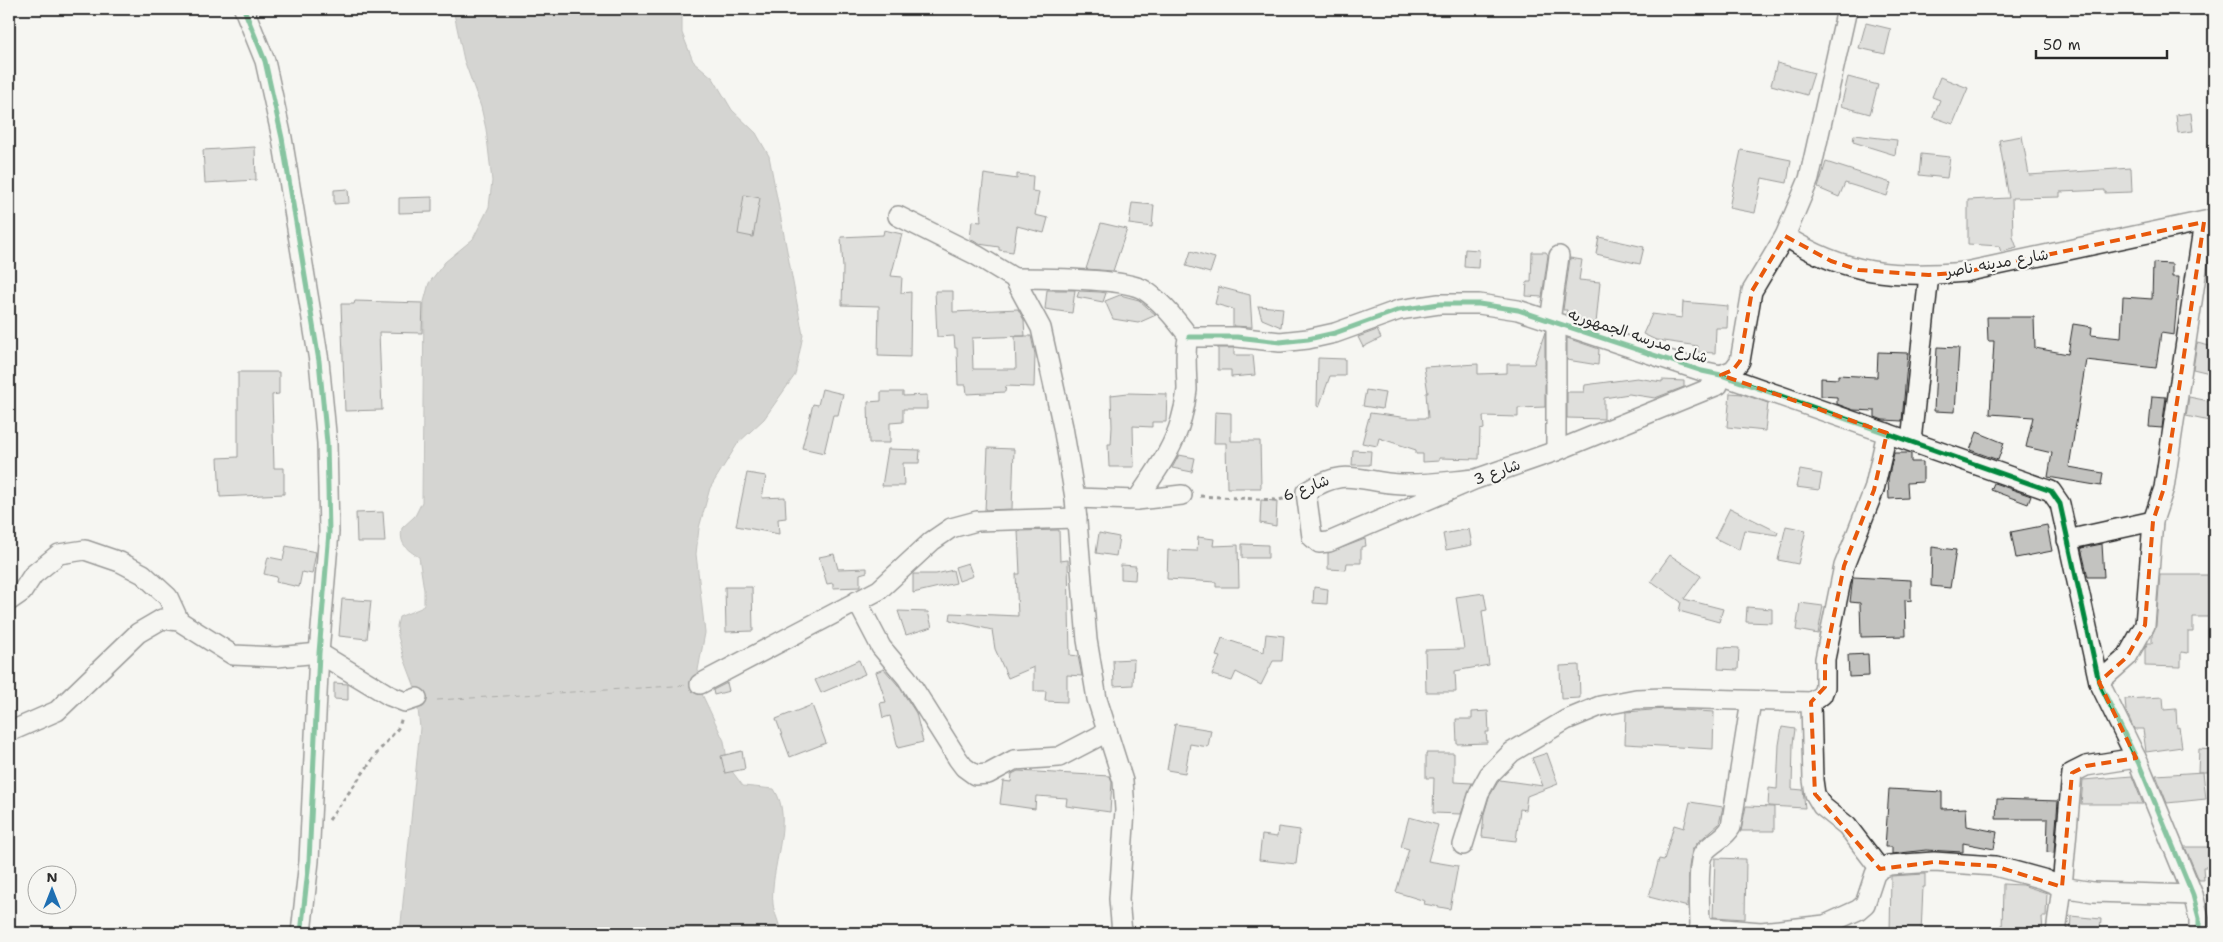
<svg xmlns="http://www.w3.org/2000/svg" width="2223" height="942" font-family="'Shantell Sans','Playpen Sans Arabic',sans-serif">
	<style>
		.water { fill: #aeaeab; stroke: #7a7a78 }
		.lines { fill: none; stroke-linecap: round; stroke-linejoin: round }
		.ferry { stroke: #525251; stroke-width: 1; stroke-dasharray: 6 5; stroke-linecap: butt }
		.building { fill: #c3c3c0; stroke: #2b2b2b }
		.street-casing { stroke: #2b2b2b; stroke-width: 22 }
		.path { stroke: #2b2b2b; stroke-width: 3; stroke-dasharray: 4 4; stroke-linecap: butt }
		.street { stroke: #f6f6f2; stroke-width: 19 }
		.cycleway-casing { stroke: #f6f6f2; stroke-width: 8 }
		.cycleway { stroke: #00873e; stroke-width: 5 }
		.marked { fill: none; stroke: #e8590c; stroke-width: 4; stroke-dasharray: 10 6; stroke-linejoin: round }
		.labels { text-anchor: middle; stroke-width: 4.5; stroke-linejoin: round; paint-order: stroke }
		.street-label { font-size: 15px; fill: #2b2b2b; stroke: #f6f6f2 }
	</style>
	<rect width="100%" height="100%" fill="#f6f6f2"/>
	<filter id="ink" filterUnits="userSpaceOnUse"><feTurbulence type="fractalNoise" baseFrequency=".02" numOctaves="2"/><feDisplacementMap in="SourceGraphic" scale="10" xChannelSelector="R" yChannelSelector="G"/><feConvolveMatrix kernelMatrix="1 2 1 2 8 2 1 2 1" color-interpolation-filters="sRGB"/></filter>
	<g filter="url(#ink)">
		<path class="water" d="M453 9H682V33L693 61 713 78 732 110 756 133 769 156 803 335 795 375 764 419 738 443 710 488 699 528 696 554 705 633 698 670 701 692 724 741 728 766 743 786 774 789C795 820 769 869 773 904 774 914 780 922 780 933H400L420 728 416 690 404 658 398 636 397 626 399 617 421 608 424 604V590L419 557C406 549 399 544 402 528L415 516 422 502 424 302 429 283 445 262 473 239 489 207 492 181 486 129 481 107 464 60Z"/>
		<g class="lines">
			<path class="ferry" d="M437 700 691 685"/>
		</g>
		<g class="building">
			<path d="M1866 23 1891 29 1885 54 1859 48Z"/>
			<path d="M1777 63 1814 73 1807 95 1771 85Z"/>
			<path d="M1848 77 1878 85 1870 114 1841 106Z"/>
			<path d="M1940 77 1968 88 1953 124 1933 117 1940 100 1932 97Z"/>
			<path d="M2191 113 2193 131 2178 133 2176 115Z"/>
			<path d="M1854 135 1897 140 1895 155 1853 142Z"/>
			<path d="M2022 136 2029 175 2131 168 2132 192 2105 193V190L2060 192V197L2012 198 2013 237 2017 248 2001 252 1999 246 1968 244V200L2009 198 1999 140Z"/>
			<path d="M255 147 256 180 205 183 203 150Z"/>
			<path d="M1741 150 1791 160 1787 183 1762 178 1755 213 1729 208Z"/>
			<path d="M1921 154 1950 157 1947 178 1919 175Z"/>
			<path d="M1826 162 1891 183 1887 196 1845 183 1839 197 1818 188Z"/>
			<path d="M984 174 1017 179V174L1033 176 1032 191 1039 192 1035 215 1048 218 1044 233 1017 226 1013 252 999 250V247L979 244 970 239 972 221 981 222 980 207Z"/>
			<path d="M348 189 349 203 334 204V190Z"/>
			<path d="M744 195 760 198 753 237 738 234Z"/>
			<path d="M432 197V212L399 213V198Z"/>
			<path d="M1132 203 1154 205 1152 227 1129 224Z"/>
			<path d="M1101 223 1127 229 1113 271 1086 269Z"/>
			<path d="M884 230 902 234 891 276 902 277 901 293 911 292 910 357 878 356 879 306 842 305 843 268 841 237 883 235Z"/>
			<path d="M1599 237 1644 247 1640 264 1596 254Z"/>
			<path d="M1465 249 1479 250 1478 268 1464 267Z"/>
			<path d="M1191 251 1215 258 1210 273 1186 266Z"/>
			<path d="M1532 252H1546L1548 255 1542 297 1526 296 1527 282H1531Z"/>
			<path d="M1570 258 1582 260 1579 280 1600 282 1596 324 1566 314 1567 310H1563Z"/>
			<path d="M2153 263 2172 264V277H2179L2174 335 2161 333 2156 368 2086 360 2069 467 2103 473 2101 486 2048 477 2052 453 2026 447 2033 417 1990 414 1994 341H1988L1987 317H2034L2035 348 2068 354 2073 324 2092 327 2091 335 2121 338 2123 297 2152 299Z"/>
			<path d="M1219 287 1250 295 1252 327 1233 326V309L1215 304Z"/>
			<path d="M1047 290H1075L1072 313 1045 309Z"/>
			<path d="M935 291H953V312L1018 309 1024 320 1025 336 972 338 973 369H1016L1015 336H1031L1035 354 1034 387 1006 386 1005 392 967 394 966 385H958L957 348H955L954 336 937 337Z"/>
			<path d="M1079 291 1100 292 1106 293 1103 302 1077 297Z"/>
			<path d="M1120 295 1139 300 1156 315 1138 323 1113 319 1105 301Z"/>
			<path d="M355 301 423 303 422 333 379 332 382 410 345 411 341 304H354Z"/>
			<path d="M1683 302 1728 306 1727 328H1716L1715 353 1698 352V346L1656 340 1643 334 1652 314 1682 318Z"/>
			<path d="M1258 306 1283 308 1281 327 1262 319Z"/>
			<path d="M1377 330 1381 338 1363 347 1358 337Z"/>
			<path d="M1545 332V407L1518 408V417L1483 416 1484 429 1480 430 1479 459 1439 458V461L1423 462V454H1416V450L1379 438 1377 446 1362 443 1370 413 1409 418H1428L1426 393H1428L1424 367 1478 364V374L1507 373V364H1534Z"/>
			<path d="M1567 338 1599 349 1598 365 1567 360Z"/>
			<path d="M2197 343 2214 347V374L2193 369Z"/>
			<path d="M1937 347 1959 348 1955 412 1934 411Z"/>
			<path d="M1218 348H1234V355H1253L1255 375 1231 377V370H1218Z"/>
			<path d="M1878 352 1908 353 1902 421 1883 420 1875 417V411L1853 410 1837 404V397L1821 396V378L1838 379V375L1877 377Z"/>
			<path d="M1318 358 1345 359V376H1330L1319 407 1317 406Z"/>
			<path d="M238 372H279V394L272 395 274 468H284V494L220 497 218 458 238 457Z"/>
			<path d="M1637 378 1662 382V380L1684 381V387L1655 398 1629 394 1604 398V419L1567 418V392H1584L1585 385Z"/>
			<path d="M822 389 843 394 838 415H833L824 453 802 448 813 404 818 405Z"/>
			<path d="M1366 390 1385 393 1382 409 1363 406Z"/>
			<path d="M881 392H903V396L927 395V409H903V422L890 423V443H869L868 402 881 401Z"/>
			<path d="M1128 393 1167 394 1166 422H1152V427L1133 426 1134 467H1109L1108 444H1111L1112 427 1111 395Z"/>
			<path d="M1730 393 1742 394 1768 403 1765 431 1727 427Z"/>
			<path d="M2152 396 2166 397 2162 428 2149 427Z"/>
			<path d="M2189 397 2214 402V422L2186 416Z"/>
			<path d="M1215 412 1231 413V441H1260L1261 488H1227L1226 443H1214Z"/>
			<path d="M1977 432 2004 443 1998 460 1970 450Z"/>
			<path d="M988 448 1014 449 1012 509 985 510Z"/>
			<path d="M888 449 920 450 919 463H903L904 486H882Z"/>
			<path d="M1353 450 1371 451 1370 465H1352Z"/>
			<path d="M1894 453H1908L1911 454V462H1923V482L1907 483 1908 498 1889 499 1888 479Z"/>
			<path d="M1179 455 1195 458 1192 472 1172 468Z"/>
			<path d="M1800 470 1822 474 1819 490 1796 487Z"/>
			<path d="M747 473 766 476 762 498 785 497 786 518 778 519 779 534 736 526Z"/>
			<path d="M1994 483 2031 496 2028 504 1991 490Z"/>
			<path d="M1261 500 1277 501 1276 526 1260 523Z"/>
			<path d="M1730 508 1778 532 1777 535 1744 530 1739 550 1715 538Z"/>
			<path d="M383 512 385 542H357L356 513Z"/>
			<path d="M2047 525 2052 551 2016 558 2011 532Z"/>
			<path d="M1786 526 1806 530 1798 564 1778 560Z"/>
			<path d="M1469 529 1472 545 1446 550 1443 534Z"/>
			<path d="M1059 530 1060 561 1068 560 1070 655 1078 656 1082 676 1067 675V702L1045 701 1046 691H1034V667L1008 678 995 649 992 630 950 620 951 613 1018 616 1016 574H1020L1018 531Z"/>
			<path d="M1099 533 1119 537 1116 556 1096 553Z"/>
			<path d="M1198 537 1214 539 1213 546 1238 545 1239 587H1216V582L1167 579 1168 550 1197 551Z"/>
			<path d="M1365 539 1366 546 1361 547V563H1347L1346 570 1328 569V553Z"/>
			<path d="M1242 544 1268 545V558H1242Z"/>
			<path d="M2102 544 2104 577H2088L2081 548Z"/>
			<path d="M286 546 316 552 312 574 302 572 299 587 276 582 277 577 264 574 268 557 283 560Z"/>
			<path d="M1932 547 1956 550 1950 588 1931 586Z"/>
			<path d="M834 554 838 569 867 568V572L860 574V587L833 588V583L827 584 819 557Z"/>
			<path d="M1670 555 1701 576 1684 599 1723 609 1719 622 1679 611 1681 602 1651 581Z"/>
			<path d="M968 563 973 576 959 581 955 567Z"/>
			<path d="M1121 565 1136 566 1135 580 1121 579Z"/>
			<path d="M953 570 956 583 913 593V574H936Z"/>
			<path d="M2160 575H2208L2209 617H2193V632H2188V653L2181 652V667L2145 666V648L2148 643H2152V635L2156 626Z"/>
			<path d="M1853 577 1911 580V601L1905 600 1906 636 1861 637 1860 603 1850 602Z"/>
			<path d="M725 587H752L753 631 726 632Z"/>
			<path d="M1314 587 1328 589 1327 604 1313 603Z"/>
			<path d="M1484 593 1487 610 1482 611 1489 665 1455 671 1456 692H1426L1425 650 1464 649 1456 597Z"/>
			<path d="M342 599 371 601 367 639 339 636Z"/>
			<path d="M1800 603 1823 606 1818 634 1796 630Z"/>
			<path d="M1747 607 1772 609V623L1746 622Z"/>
			<path d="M898 611 928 612 932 627 906 635Z"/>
			<path d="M1266 634 1284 636 1282 661H1273L1261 685 1236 672 1232 681 1212 675 1220 657 1216 656 1222 638 1264 652Z"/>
			<path d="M1719 647 1739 648 1738 670 1718 669Z"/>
			<path d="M1868 654 1869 676 1849 677 1848 655Z"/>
			<path d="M1134 659 1133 685 1114 686 1113 660Z"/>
			<path d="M859 660 865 674 821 693 815 680Z"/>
			<path d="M1579 665 1580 698 1561 699 1560 666Z"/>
			<path d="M884 669 898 685 916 713 923 742 898 748 890 716 883 718 880 703 886 702 876 672Z"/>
			<path d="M334 683 348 684V700L334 699Z"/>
			<path d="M727 683 729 691 714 695 713 690Z"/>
			<path d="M2163 697 2164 710 2176 709 2177 728 2179 727 2182 747 2146 752 2143 729H2134L2126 711 2125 699Z"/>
			<path d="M812 705 826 743 790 757 776 719Z"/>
			<path d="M1665 709 1714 712 1713 749 1625 744 1626 712Z"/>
			<path d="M1488 711 1489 732H1486L1487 743 1457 744 1456 719H1472V712Z"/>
			<path d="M1175 724 1211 730 1208 747 1190 744 1185 773 1167 770Z"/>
			<path d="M1782 727 1795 729 1793 744 1792 789 1803 790 1805 808 1768 806 1769 788 1777 789 1779 745Z"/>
			<path d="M2199 749 2214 750V772H2198Z"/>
			<path d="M742 751 745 769 725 773 721 756Z"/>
			<path d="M1426 753H1454V782L1472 783 1461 814 1433 813 1434 778H1426Z"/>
			<path d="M1547 753 1558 784 1527 796 1525 810 1520 809 1516 841 1482 837 1484 814 1489 797 1498 782 1500 780 1543 786 1532 758Z"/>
			<path d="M1018 771 1110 776 1112 782 1110 812 1066 806 1067 798 1036 796 1035 809 1000 804 1003 781 1011 782 1012 774Z"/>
			<path d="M2203 772 2206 799 2177 802 2167 803 2156 775Z"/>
			<path d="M2132 776 2143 804H2081L2083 780Z"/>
			<path d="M1889 789 1942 792V809L1966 808 1967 826 1997 832 1994 849 1963 843V852L1926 850 1892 854V847H1885Z"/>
			<path d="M1997 799 2058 801 2054 853 2047 852 2048 819H1996Z"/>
			<path d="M1690 802 1723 807 1719 824 1698 842 1692 850 1689 867 1688 907 1649 897 1659 859 1664 860 1674 825 1684 828Z"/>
			<path d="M1746 806 1774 807V831H1741Z"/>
			<path d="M1409 817 1438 825 1428 861 1458 866 1450 909 1424 904 1425 901 1396 892 1409 849 1401 847Z"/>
			<path d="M1278 827 1300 830 1296 864 1259 860 1262 835 1277 837Z"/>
			<path d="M2185 847H2214V867H2203L2204 880H2199Z"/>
			<path d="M1715 858 1746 859 1745 919 1713 917Z"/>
			<path d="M1925 874V887H1923L1921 933H1890L1891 876Z"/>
			<path d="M2003 884 2022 885 2047 893 2046 917H2042L2043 933H2002Z"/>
			<path d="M2071 916 2101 919 2100 933H2070Z"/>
		</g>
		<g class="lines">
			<g class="street-casing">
				<g id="street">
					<path d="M244 9 265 61 282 138 319 361 327 443 329 532 319 653 309 861 301 933"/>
					<path d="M898 216 976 255 1014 278 1041 328 1063 427 1075 498 1087 640 1097 699 1123 781 1125 810 1119 899 1122 933"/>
					<path d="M1785 236C1844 275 1897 278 1965 272L2214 219"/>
					<path d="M1014 278C1039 278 1125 278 1144 290 1160 300 1178 322 1189 337"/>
					<path d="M1550 321 1559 256"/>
					<path d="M1189 337H1237L1280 342 1308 339 1335 333 1399 310 1439 304H1479L1518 310 1702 371 1721 375 2051 491 2060 504 2099 682 2139 764 2193 895 2199 918V933"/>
					<path d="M1911 441 1929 275"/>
					<path d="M1556 451V323"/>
					<path d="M1476 479C1451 481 1426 485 1402 484 1360 483 1347 465 1306 492L1312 537 1319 543 1329 542 1476 479 1556 451 1718 385 1721 375 1733 370 1740 361 1752 291 1785 236 1809 179 1847 9"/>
					<path d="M1075 498 1137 500 1182 495"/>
					<path d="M1137 500C1154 474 1173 450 1181 420 1184 410 1186 399 1187 390 1187 377 1184 345 1189 337"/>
					<path d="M2067 540 2153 521"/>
					<path d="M9 601 22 592 33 575 59 554 85 550 120 562 143 574 168 597 179 621"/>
					<path d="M857 601 881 647 907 678 958 759 964 767 975 775 988 774 1014 760 1059 757 1107 732"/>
					<path d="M2099 682 2127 657 2145 625 2153 521 2164 488 2204 222"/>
					<path d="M700 684 879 590 932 541 951 528 977 521 1077 518"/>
					<path d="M1811 702 1813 780 1815 794 1822 806 1847 826 1880 869"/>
					<path d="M9 732 57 711 138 633 162 619 179 621 233 655 277 657 319 653 390 696 405 702 417 698"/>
					<path d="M1463 845 1479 793 1489 775 1512 752 1566 720 1600 706 1636 699 1665 698 1811 702 1822 695 1825 687V659L1844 566 1874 490 1887 433"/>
					<path d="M1700 927 1761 932 1825 925 1858 910 1865 904 1875 874 1880 869 1889 865 1934 862 1995 866 2043 879 2062 887 2072 773 2086 766 2136 758"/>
					<path d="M1698 933 1700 927C1700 912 1697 864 1703 854 1711 842 1724 840 1731 827L1751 701"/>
					<path d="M2056 933 2062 887 2093 892 2193 895"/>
				</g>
			</g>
			<g class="path">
				<path d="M1200 496 1275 500 1291 498"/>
				<path d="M329 820 378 752 399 727 402 717"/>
			</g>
			<use href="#street" class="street"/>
			<g class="cycleway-casing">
				<g id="cycleway">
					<path d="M244 9 265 61 282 138 319 361 327 443 329 532 319 653 309 861 301 933"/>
					<path d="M1189 337H1237L1280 342 1308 339 1335 333 1399 310 1439 304H1479L1518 310 1702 371 1721 375 2051 491 2060 504 2099 682 2139 764 2193 895 2199 918V933"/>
				</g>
			</g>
			<use href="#cycleway" class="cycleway"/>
		</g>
	</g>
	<path d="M0 0H2223V942H0ZM2204 222 2164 488 2153 521 2145 625 2127 657 2099 682 2136 758 2086 766 2072 773 2062 887 1995 866 1934 862 1880 869 1815 794 1811 702 1825 687V659L1844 566 1874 490 1887 433 1721 375 1733 370 1740 361 1752 291 1785 236 1831 261 1859 270 1929 275 1965 272Z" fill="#f6f6f2" fill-opacity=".55" fill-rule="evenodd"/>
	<path class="marked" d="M2204 222 2164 488 2153 521 2145 625 2127 657 2099 682 2136 758 2086 766 2072 773 2062 887 1995 866 1934 862 1880 869 1815 794 1811 702 1825 687V659L1844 566 1874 490 1887 433 1721 375 1733 370 1740 361 1752 291 1785 236 1831 261 1859 270 1929 275 1965 272Z"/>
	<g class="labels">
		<g class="street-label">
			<text transform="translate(1997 263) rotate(-10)" y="5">شارع مدينه ناصر</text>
			<text transform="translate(1638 336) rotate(18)" y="5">شارع مدرسه الجمهوريه</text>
			<text transform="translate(1497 472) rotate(-20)" y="5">شارع 3</text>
			<text transform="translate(1306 488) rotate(-21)" y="5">شارع 6</text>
		</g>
	</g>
	<rect width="2223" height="942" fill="none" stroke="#f6f6f2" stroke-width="30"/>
	<rect x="15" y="15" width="2193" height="912" fill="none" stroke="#2b2b2b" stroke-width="2" filter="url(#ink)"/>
	<g transform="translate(52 890)"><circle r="24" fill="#f6f6f2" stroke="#a5a5a2"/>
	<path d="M0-4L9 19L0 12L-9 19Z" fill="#1f6fb2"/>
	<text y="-8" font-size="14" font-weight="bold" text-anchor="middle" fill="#2b2b2b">N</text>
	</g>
	<path d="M2036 50v8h131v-8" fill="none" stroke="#2b2b2b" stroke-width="2.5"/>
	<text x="2043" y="50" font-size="15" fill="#2b2b2b" stroke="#f6f6f2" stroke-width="4" paint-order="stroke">50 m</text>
</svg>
